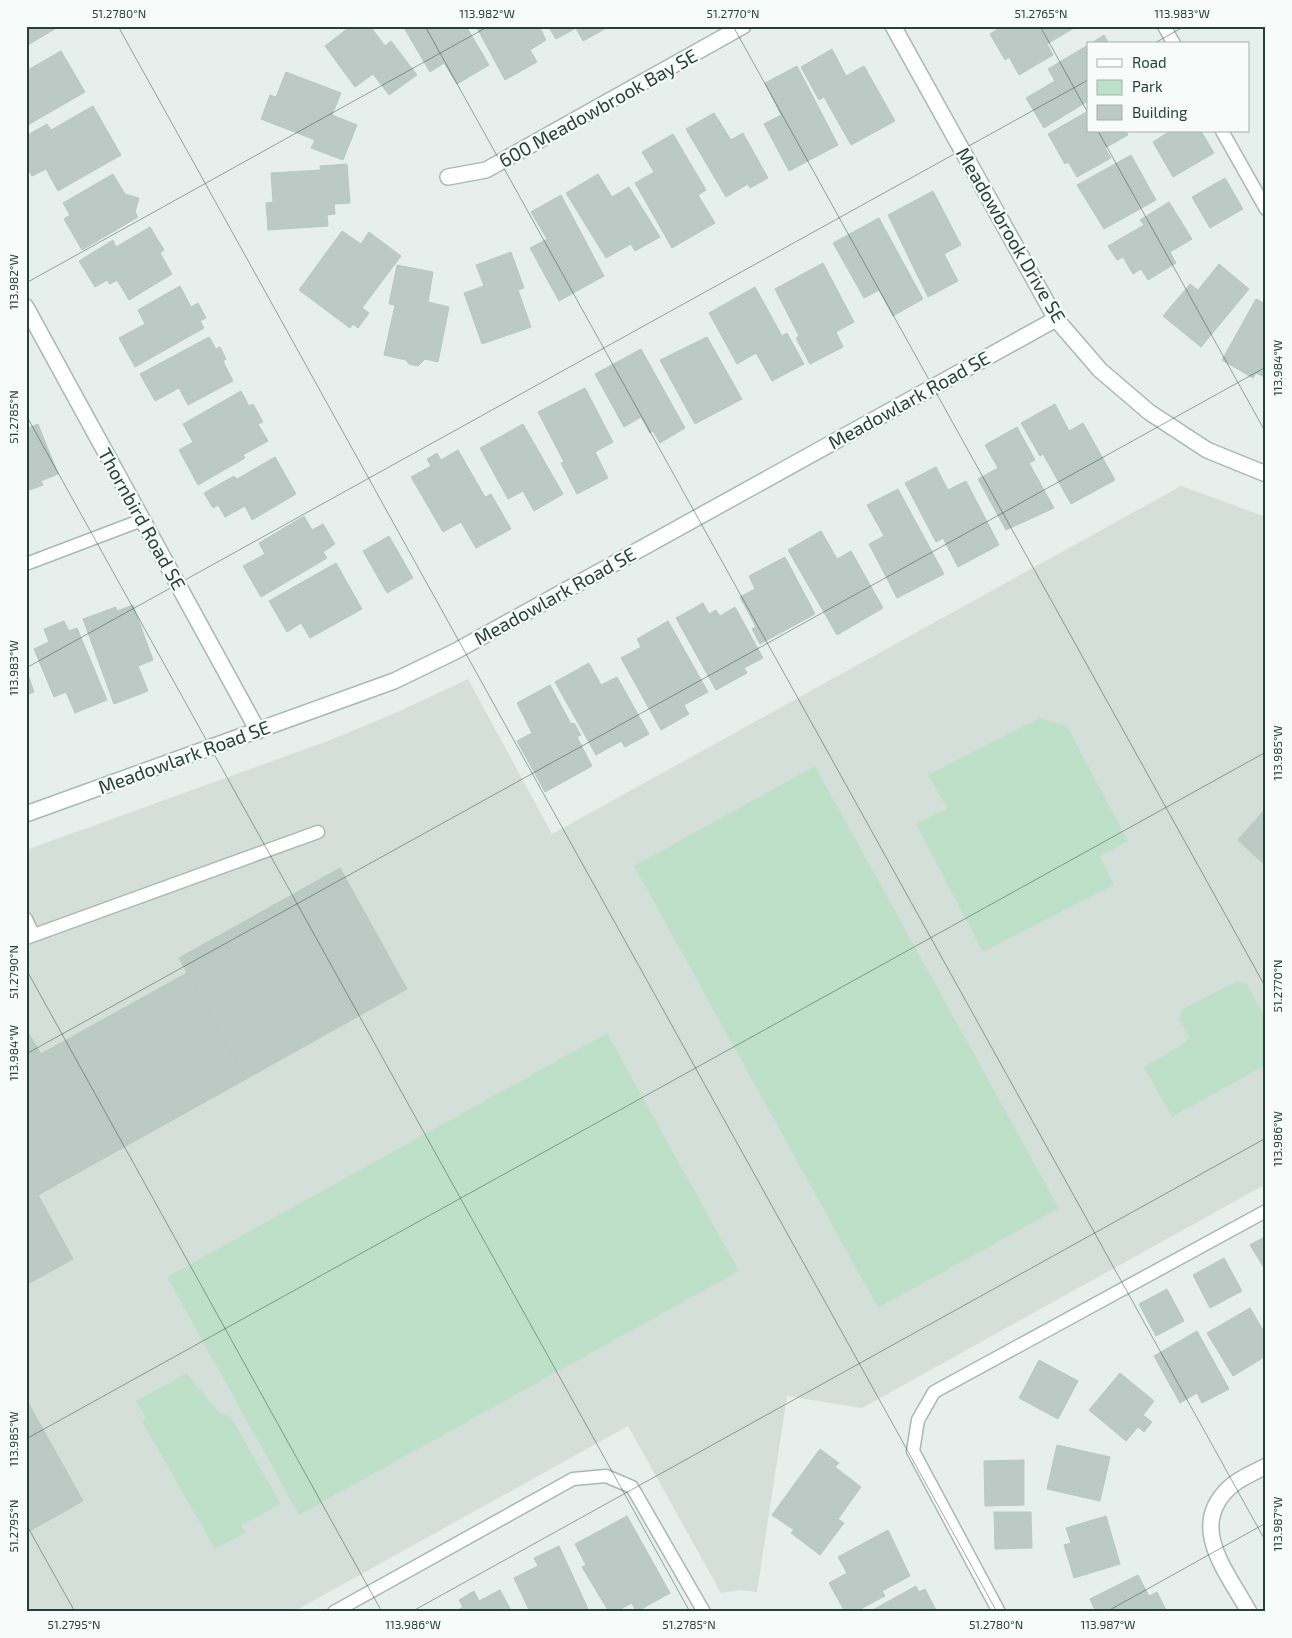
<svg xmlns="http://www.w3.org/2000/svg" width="1292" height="1638" font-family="'Exo 2',sans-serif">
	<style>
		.built { fill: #d4dfda }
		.green { fill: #bfe0c8 }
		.building { fill: #bbcac4; stroke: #b8c9c2 }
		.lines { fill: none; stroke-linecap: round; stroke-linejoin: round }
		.lane-casing { stroke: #a8b8b2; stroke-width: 15 }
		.street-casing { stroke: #a8b8b2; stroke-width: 18 }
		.lane { stroke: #fff; stroke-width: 12 }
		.street { stroke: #fff; stroke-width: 15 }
		.ticks { fill: none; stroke: #24423a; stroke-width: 1; stroke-opacity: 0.45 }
		.labels { text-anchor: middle; stroke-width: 4.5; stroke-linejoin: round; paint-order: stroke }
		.street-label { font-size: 19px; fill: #24423a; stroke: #f7fbf9 }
		.neatline { fill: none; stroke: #24423a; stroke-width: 2 }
		.ticks-label { font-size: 12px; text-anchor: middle; fill: #24423a }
	</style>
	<rect width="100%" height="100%" fill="#e6efeb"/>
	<path class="built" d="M1181 486 1266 517V1184L862 1408 787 1396 757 1592 740 1590 721 1593 628 1426 293 1612H26V850L328 741 400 711 468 679 552 834Z"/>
	<g class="green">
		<path d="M1040 718 1067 726 1128 841 1100 856 1114 885 983 952 916 824 947 808 928 775Z"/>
		<path d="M815 766 1059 1208 878 1308 634 866Z"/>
		<path d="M1237 981 1247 984 1266 1019V1065L1172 1117 1144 1067 1183 1044 1189 1038 1179 1019 1183 1009Z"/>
		<path d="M607 1033 739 1271 299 1515 167 1277Z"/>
		<path d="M187 1373 219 1413 230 1416 281 1504 241 1525 245 1533 215 1549 143 1423 145 1416 136 1401Z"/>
	</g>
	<g class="building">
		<path d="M26 26H60L26 46Z"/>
		<path d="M351 26H370L385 46 391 41 417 75 389 95 373 74 355 87 325 46Z"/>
		<path d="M403 26H466L489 65 457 84 444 63 430 72Z"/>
		<path d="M476 26H539L546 40 530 50 537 62 505 80Z"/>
		<path d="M548 26H610L583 41 576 28 556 39Z"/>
		<path d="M1003 26H1073L1074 28 1047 44 1053 55 1019 75 1009 57 1005 60 990 34Z"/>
		<path d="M1104 35 1109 44H1090Z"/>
		<path d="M1088 45V101L1044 128 1026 98 1055 81 1048 69Z"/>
		<path d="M832 49 846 76 864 66 895 121 851 145 824 97 819 100 801 67Z"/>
		<path d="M61 51 85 92 26 126V71Z"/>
		<path d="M797 66 838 145 789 171 764 124 781 115 765 83Z"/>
		<path d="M286 72 341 93 332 115 357 125 343 160 311 148 315 140 261 119 270 95 276 97Z"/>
		<path d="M93 106 121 155 58 191 46 169 32 176 26 166V136L47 124 51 130Z"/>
		<path d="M1088 111V131H1126L1128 135 1105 148 1111 158 1077 177 1068 162 1065 164 1048 134Z"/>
		<path d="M714 113 731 140 743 133 768 178 750 188 748 184 726 197 686 129Z"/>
		<path d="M1170 131H1201L1214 153 1173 177 1153 142Z"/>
		<path d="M673 134 706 190 698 195 715 223 672 248 635 183 654 172 642 152Z"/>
		<path d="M1131 155 1156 200 1104 229 1077 185Z"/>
		<path d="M347 164 350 203 334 204 335 214 327 215 328 226 268 230 266 203 273 202 271 173 321 170 320 166Z"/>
		<path d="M113 174 125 194 139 198 135 212 138 217 82 250 64 219 70 215 63 203Z"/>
		<path d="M598 174 612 197 629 187 660 237 635 251 631 244 606 258 566 193Z"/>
		<path d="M1225 178 1243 209 1210 228 1192 197Z"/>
		<path d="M933 191 961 245 944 254 958 281 928 297 888 215Z"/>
		<path d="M561 195 604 276 559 301 530 248 547 239 531 212Z"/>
		<path d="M1169 202 1192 239 1170 252 1176 263 1148 280 1141 269 1133 274 1123 257 1117 260 1108 246 1144 225 1140 220Z"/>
		<path d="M879 218 923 299 893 316 879 290 864 298 833 243Z"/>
		<path d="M150 227 164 250 160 253 172 274 129 300 117 280 110 284 107 280 95 287 79 261 113 240 116 247Z"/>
		<path d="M342 231 361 244 369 232 401 256 362 308 369 313 358 328 353 324 350 328 299 290Z"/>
		<path d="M511 252 524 288 518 290 531 327 482 344 464 293 484 286 476 265Z"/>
		<path d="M823 263 854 322 836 332 843 347 810 364 796 338 799 336 775 289Z"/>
		<path d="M1219 264 1249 289 1201 347 1163 316 1190 284 1198 290Z"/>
		<path d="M397 265 433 272 428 302 449 307 438 362 425 359 418 366 409 364 406 360 384 355 395 305 389 304Z"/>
		<path d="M180 286 191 307 198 303 206 318 200 321 204 328 135 367 119 338 145 324 138 310Z"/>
		<path d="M755 287 782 336 787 333 804 364 772 381 756 353 737 364 709 313Z"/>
		<path d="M1256 299 1266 304V378L1256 373 1253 378 1222 360Z"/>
		<path d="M209 337 216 349 220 347 226 359 223 361 233 381 188 405 179 388 155 401 140 374Z"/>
		<path d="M707 337 742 399 695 424 660 360Z"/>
		<path d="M641 349 685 428 660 443 653 431 650 433 641 417 624 427 595 374Z"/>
		<path d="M585 388 613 442 595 452 608 478 577 494 561 463 564 462 538 412Z"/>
		<path d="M241 391 249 406 253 404 263 422 258 424 268 441 243 455 245 458 198 485 179 450 193 442 183 424Z"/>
		<path d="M1055 404 1069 431 1083 423 1115 480 1071 504 1043 454 1040 456 1021 423Z"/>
		<path d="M38 424 58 474 41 481 43 485 27 491 26 429Z"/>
		<path d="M523 424 563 494 534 511 523 491 508 499 480 448Z"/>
		<path d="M1017 427 1035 460 1029 463 1054 508 1006 530 978 479 998 468 985 445Z"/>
		<path d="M458 450 485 497 491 494 511 529 476 548 461 522 443 532 411 477 431 466 427 459 437 453 441 460Z"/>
		<path d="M275 457 296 494 252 520 245 506 225 517 218 505 213 508 204 493 234 476 237 479Z"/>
		<path d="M936 467 948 490 966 481 999 545 958 567 943 538 936 542 905 483Z"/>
		<path d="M898 489 944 574 897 598 869 544 884 536 867 505Z"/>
		<path d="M304 516 312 530 323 524 335 544 323 552 327 558 261 597 243 566 265 554 259 543Z"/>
		<path d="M821 531 837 559 851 551 883 608 837 635 788 550Z"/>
		<path d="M389 536 413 578 387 593 363 551Z"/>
		<path d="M785 557 815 614 760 644 752 629 756 627 740 597 755 589 749 576Z"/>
		<path d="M336 563 362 609 310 638 301 623 287 632 269 601Z"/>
		<path d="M703 603 709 614 716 610 720 616 735 607 763 658 744 668 747 673 716 690 676 618Z"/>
		<path d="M133 605 153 660 138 666 148 691 114 704 83 619 116 607 117 611Z"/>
		<path d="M64 621 69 631 77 628 107 700 75 713 66 692 54 697 34 649 49 642 44 629Z"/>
		<path d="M668 621 708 692 684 705 689 714 661 730 621 658 641 647 637 639Z"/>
		<path d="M589 663 601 685 617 677 649 734 625 747 621 741 596 755 555 682Z"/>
		<path d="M26 669 34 692 26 695Z"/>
		<path d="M550 685 571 724 574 723 581 735 577 737 592 766 545 792 517 741 532 733 517 703Z"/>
		<path d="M1266 808V866L1238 840Z"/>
		<path d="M340 868 407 989 246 1079 179 958Z"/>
		<path d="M187 973 246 1079 38 1195 73 1259 26 1285V1029L41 1054Z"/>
		<path d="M1266 1236V1271L1250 1245Z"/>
		<path d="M1224 1258 1242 1291 1210 1308 1193 1275Z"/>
		<path d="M1167 1289 1184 1321 1156 1336 1139 1304Z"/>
		<path d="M1250 1308 1266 1335V1356L1233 1376 1207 1333Z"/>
		<path d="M1197 1331 1229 1389 1202 1403 1197 1393 1180 1403 1154 1356Z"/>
		<path d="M1039 1360 1078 1381 1058 1419 1019 1398Z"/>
		<path d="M1120 1373 1154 1401 1143 1415 1152 1422 1144 1432 1138 1427 1126 1441 1089 1410Z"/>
		<path d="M26 1399 83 1501 26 1533Z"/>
		<path d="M1057 1445 1110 1457 1100 1501 1047 1489Z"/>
		<path d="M820 1449 839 1463 835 1467 861 1487 838 1519 844 1523 820 1555 791 1533 794 1530 772 1515Z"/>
		<path d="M1024 1460V1505L985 1506 984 1461Z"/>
		<path d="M994 1512H1031L1032 1548 995 1549Z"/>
		<path d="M627 1516 670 1593 636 1612 632 1603 615 1612H609L582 1567 586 1565 575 1544Z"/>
		<path d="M1106 1516 1120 1564 1074 1578 1064 1545 1071 1543 1066 1528Z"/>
		<path d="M888 1530 910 1576 882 1591 885 1596 855 1612H845L829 1583 847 1573 838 1557Z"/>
		<path d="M559 1546 588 1609 581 1612H530L514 1578 538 1566 534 1558Z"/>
		<path d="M1138 1575 1149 1596 1157 1592 1167 1612H1096L1090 1599Z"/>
		<path d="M916 1586 919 1592 925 1589 937 1612H869Z"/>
		<path d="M500 1590 512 1612H454L463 1607 459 1600 474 1591 479 1601Z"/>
	</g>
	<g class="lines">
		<g class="lane-casing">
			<g id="lane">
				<path d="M1164 26 1174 44"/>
				<path d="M1222 131 1266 209"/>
				<path d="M26 564 142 520"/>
				<path d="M26 919 33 934"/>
				<path d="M26 938 318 832"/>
				<path d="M334 1612 573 1479 606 1476 632 1487 704 1612"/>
				<path d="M999 1612 913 1451 918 1420 934 1392 1266 1211"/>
			</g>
		</g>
		<g class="street-casing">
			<g id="street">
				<path d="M893 26 1056 319 1100 370 1149 412 1207 450 1266 474"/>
				<path d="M448 177 486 170 743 26"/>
				<path d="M26 307 258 731"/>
				<path d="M26 814 394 681 456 651 1056 319"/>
				<path d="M1249 1612C1228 1573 1187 1527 1229 1488 1239 1478 1254 1473 1266 1466"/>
			</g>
		</g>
		<use href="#lane" class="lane"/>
		<use href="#street" class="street"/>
	</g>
	<path class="ticks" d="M118 26 997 1612M425 26 1266 1542M733 26 1266 988M1040 26 1088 113M1153 44 1185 26M1098 131 1266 433M26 283 489 26M26 415 690 1612M26 668 1088 80M26 969 382 1612M26 1054 1266 367M26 1439 1266 752M26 1524 75 1612M411 1612 1266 1138M1106 1612 1266 1523"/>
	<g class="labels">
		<g class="street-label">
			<text transform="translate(598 108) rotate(-29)" y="7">600 Meadowbrook Bay SE</text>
			<text transform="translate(1011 235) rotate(60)" y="7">Meadowbrook Drive SE</text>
			<text transform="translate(909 400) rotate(-29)" y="7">Meadowlark Road SE</text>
			<text transform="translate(142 519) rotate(61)" y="7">Thornbird Road SE</text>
			<text transform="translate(555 596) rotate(-29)" y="7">Meadowlark Road SE</text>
			<text transform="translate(184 757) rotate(-20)" y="7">Meadowlark Road SE</text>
		</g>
	</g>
	<rect width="1292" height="1638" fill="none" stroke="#f7fbf9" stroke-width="55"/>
	<rect x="1087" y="42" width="162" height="90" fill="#f7fbf9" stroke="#a3b1ad"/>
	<rect x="1097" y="59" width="25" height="8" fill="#ffffff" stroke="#a3b1ad"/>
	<text x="1132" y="68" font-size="15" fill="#24423a">Road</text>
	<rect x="1097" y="80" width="25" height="15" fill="#bfe0c8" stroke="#a3b1ad"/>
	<text x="1132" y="92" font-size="15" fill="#24423a">Park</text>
	<rect x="1097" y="105" width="25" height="15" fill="#bbcac4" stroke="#a3b1ad"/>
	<text x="1132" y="118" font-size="15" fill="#24423a">Building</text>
	<rect x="28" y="28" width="1236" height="1582" class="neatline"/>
	<g class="ticks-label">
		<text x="119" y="18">51.2780°N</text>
		<text x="487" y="18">113.982°W</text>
		<text x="733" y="18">51.2770°N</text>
		<text x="1041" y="18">51.2765°N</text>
		<text x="1182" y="18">113.983°W</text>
		<text transform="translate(14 282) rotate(-90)" y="4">113.982°W</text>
		<text transform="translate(1278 368) rotate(-90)" y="4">113.984°W</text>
		<text transform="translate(14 417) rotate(-90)" y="4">51.2785°N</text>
		<text transform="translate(14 668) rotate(-90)" y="4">113.983°W</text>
		<text transform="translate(1278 753) rotate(-90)" y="4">113.985°W</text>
		<text transform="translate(14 972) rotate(-90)" y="4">51.2790°N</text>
		<text transform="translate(1278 986) rotate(-90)" y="4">51.2770°N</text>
		<text transform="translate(14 1053) rotate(-90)" y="4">113.984°W</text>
		<text transform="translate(1278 1139) rotate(-90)" y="4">113.986°W</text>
		<text transform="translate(14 1439) rotate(-90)" y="4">113.985°W</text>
		<text transform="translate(1278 1524) rotate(-90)" y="4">113.987°W</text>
		<text transform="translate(14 1526) rotate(-90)" y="4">51.2795°N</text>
		<text x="74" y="1629">51.2795°N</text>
		<text x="413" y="1629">113.986°W</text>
		<text x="689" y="1629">51.2785°N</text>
		<text x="996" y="1629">51.2780°N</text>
		<text x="1108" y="1629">113.987°W</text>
	</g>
</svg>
